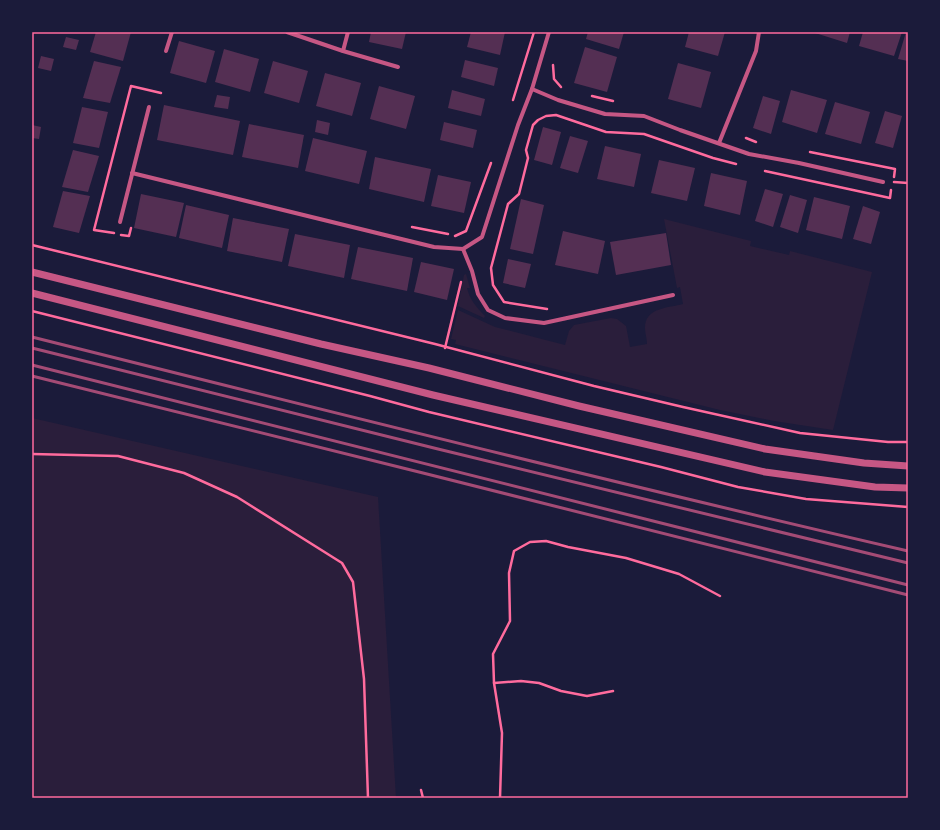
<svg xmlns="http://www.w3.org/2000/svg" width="940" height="830" font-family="'Exo 2',sans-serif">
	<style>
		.green { fill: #2a1e3b }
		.building { fill: #542f53 }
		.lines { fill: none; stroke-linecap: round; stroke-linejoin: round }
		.path { stroke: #ff6b9d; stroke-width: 2.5 }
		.minor { stroke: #c65784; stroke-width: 4 }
		.tertiary { stroke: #c65784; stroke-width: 7 }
		.rail { stroke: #a44b75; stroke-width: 3 }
		.neatline { fill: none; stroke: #ff6b9d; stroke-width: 1.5 }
	</style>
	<rect width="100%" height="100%" fill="#1b1b3a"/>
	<g class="green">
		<path d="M664 219 751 241 750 246 789 255 790 251 872 272 833 430 774 421 720 410 455 344 456 340 451 339 458 310 495 327 565 345 569 331 574 325 611 318 617 319 626 326 630 347 647 344C647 339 645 333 645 328 645 307 669 308 683 304L680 287 677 288Z"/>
		<path d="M466 274 470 288H467C470 300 476 307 485 316L484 318 458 306 464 275Z"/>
		<path d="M32 418 378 497 396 798H32Z"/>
	</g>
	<g class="building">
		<path d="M96 32H131L123 61 90 52Z"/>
		<path d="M371 32H406L402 49 369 42Z"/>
		<path d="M471 32H505L500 55 467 47Z"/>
		<path d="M588 32H624L619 49 586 39Z"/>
		<path d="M689 32H725L718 56 685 47Z"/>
		<path d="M812 32H850L847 43Z"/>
		<path d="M863 32H902L894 56 859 46Z"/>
		<path d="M906 32H908V61L898 59Z"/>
		<path d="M66 37 79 40 76 50 63 47Z"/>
		<path d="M179 41 215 51 206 83 170 73Z"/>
		<path d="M585 47 617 57 607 92 574 83Z"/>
		<path d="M224 49 259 59 250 92 215 82Z"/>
		<path d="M41 56 54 59 51 71 38 68Z"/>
		<path d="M465 60 498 68 494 86 461 77Z"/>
		<path d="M94 61 121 67 110 103 83 98Z"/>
		<path d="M273 61 308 71 299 103 264 93Z"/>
		<path d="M678 63 711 72 701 108 668 99Z"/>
		<path d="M325 73 361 83 352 116 316 106Z"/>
		<path d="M379 86 415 96 406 129 370 119Z"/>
		<path d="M452 90 485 99 481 116 448 108Z"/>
		<path d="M791 90 827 100 817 133 782 122Z"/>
		<path d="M217 95 230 97 228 109 214 107Z"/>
		<path d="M763 96 780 101 771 134 753 128Z"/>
		<path d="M835 102 870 112 861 144 825 134Z"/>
		<path d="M164 105 240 121 233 155 157 140Z"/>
		<path d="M82 107 108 112 99 148 73 143Z"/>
		<path d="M885 111 902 116 893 148 875 143Z"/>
		<path d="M317 120 330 123 328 135 315 132Z"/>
		<path d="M444 122 477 130 473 148 440 140Z"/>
		<path d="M249 124 304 135 298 168 242 157Z"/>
		<path d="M32 125 41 127 39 139 32 138Z"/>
		<path d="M543 127 561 132 552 165 534 160Z"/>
		<path d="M570 136 588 141 578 173 560 168Z"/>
		<path d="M313 138 367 151 359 184 305 171Z"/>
		<path d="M605 146 641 154 634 187 597 179Z"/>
		<path d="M73 150 99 156 88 192 62 187Z"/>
		<path d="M375 157 431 169 424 202 369 189Z"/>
		<path d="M659 160 695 168 687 201 651 193Z"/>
		<path d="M711 173 747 181 740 215 704 206Z"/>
		<path d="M438 175 471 182 464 213 431 206Z"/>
		<path d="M765 189 783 194 773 227 755 221Z"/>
		<path d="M63 191 90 196 79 233 53 227Z"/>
		<path d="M141 194 184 203 176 237 134 228Z"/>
		<path d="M790 195 807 200 798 233 780 227Z"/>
		<path d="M814 197 850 206 842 239 806 230Z"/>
		<path d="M521 199 544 205 533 254 510 249Z"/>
		<path d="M186 205 229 215 222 248 179 238Z"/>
		<path d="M863 206 880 212 871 244 853 239Z"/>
		<path d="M233 218 289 229 282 262 227 251Z"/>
		<path d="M563 231 605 241 598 274 555 265Z"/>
		<path d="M666 233 671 265 616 275 610 242Z"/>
		<path d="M295 234 350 245 344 278 288 266Z"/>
		<path d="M358 247 413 258 407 291 351 279Z"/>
		<path d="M508 259 531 264 525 288 503 283Z"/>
		<path d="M421 262 454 269 447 300 414 292Z"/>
	</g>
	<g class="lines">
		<g class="path">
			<path d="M553 65 554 79 561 87"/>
			<path d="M592 96 613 101"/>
			<path d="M513 100 534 32"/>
			<path d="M746 138 756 142"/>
			<path d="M810 152 895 169 894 177"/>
			<path d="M765 171 890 198 891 190"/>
			<path d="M894 182 908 183"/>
			<path d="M412 227 448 234"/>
			<path d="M114 233 94 230 131 86 161 93"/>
			<path d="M121 235 129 236 131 228"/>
			<path d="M455 236 466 231 491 163"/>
			<path d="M32 245 435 344 594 386 683 407 800 433 888 442H908"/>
			<path d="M547 309 504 302 493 285 491 268 508 204 519 194 528 158 526 150 533 125 538 120 546 116 556 115 606 132 644 134 713 158 736 164"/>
			<path d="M32 311 370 396 429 412 661 467 738 487 806 499 908 507"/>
			<path d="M445 348 461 282"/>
			<path d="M32 454 118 456 184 473 237 497 342 563 353 582 364 679 368 798"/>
			<path d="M494 683 521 681 539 683 561 691 587 696 613 691"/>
			<path d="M421 790 423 798"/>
			<path d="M500 798 502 733 494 683 493 654 510 621 509 573 514 551 530 542 546 541 568 547 626 558 679 574 720 596"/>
		</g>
		<g class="minor">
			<path d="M287 32 343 51 398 67"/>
			<path d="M166 51 172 32"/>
			<path d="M343 51 348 32"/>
			<path d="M532 89 558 100 605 114 644 116 680 130 749 154 799 163 883 182"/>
			<path d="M719 143 756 51 759 32"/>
			<path d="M132 173 434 247 463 249 482 237 518 125 532 89 549 32"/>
			<path d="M120 222 149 107"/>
			<path d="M463 249 472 271 478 294 488 310 505 318 544 323 673 295"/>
		</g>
		<g class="tertiary">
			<path d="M32 272 321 344 429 368 579 406 765 449 864 463 908 466"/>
			<path d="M32 293 433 395 765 472 875 487 908 488"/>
		</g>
		<g class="rail">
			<path d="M32 337C323 410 615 483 908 551"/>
			<path d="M32 348 438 449 908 563"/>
			<path d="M32 365 908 585"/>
			<path d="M32 376 423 473 908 595"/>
		</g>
	</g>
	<rect width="940" height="830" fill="none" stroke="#1b1b3a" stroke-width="66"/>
	<rect x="33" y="33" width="874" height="764" class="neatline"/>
</svg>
